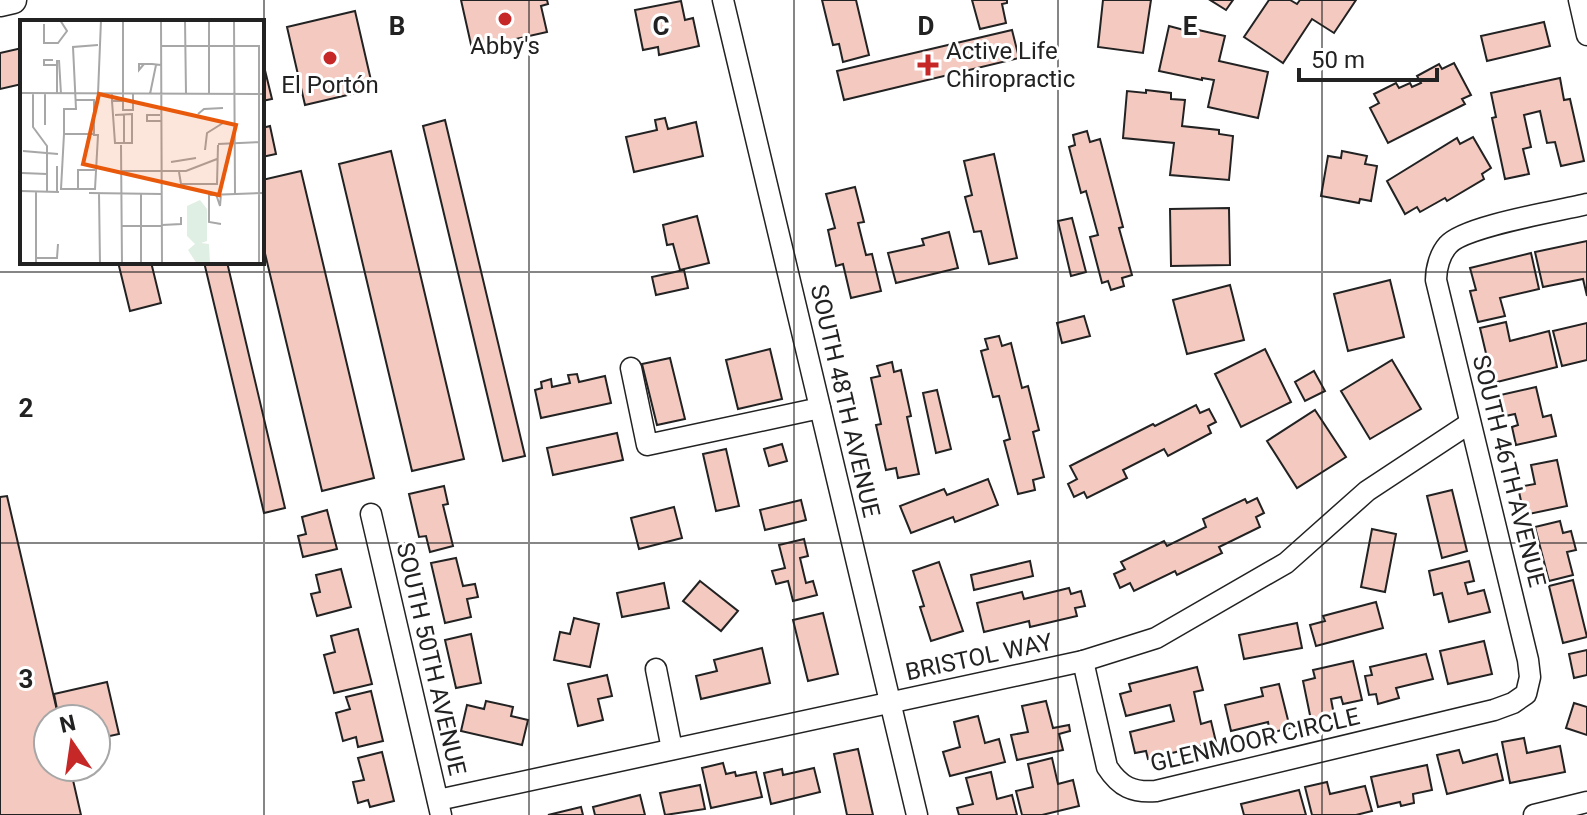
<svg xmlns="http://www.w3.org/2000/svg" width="1587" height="815" font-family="Roboto,sans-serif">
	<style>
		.building { fill: #f3c9c0; stroke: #222; stroke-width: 2 }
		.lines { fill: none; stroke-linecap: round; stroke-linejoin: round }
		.minor-casing { stroke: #222; stroke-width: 23 }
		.major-casing { stroke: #222; stroke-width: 29 }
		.minor { stroke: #fff; stroke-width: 20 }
		.major { stroke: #fff; stroke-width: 26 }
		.grid { fill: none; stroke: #222; stroke-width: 2; stroke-opacity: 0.55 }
		.poi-dot { fill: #c62828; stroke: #fff; stroke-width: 3 }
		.labels { text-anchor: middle; stroke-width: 6; stroke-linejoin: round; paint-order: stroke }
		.poi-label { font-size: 24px; fill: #222; stroke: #fff }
		.street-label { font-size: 24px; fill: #222; stroke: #fff }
		.inset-road { fill: none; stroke: #a7a7a7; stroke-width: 2 }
		.view { fill: #e8590c; fill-opacity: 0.15; stroke: #e8590c; stroke-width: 4 }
		.inset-edge { fill: none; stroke: #222; stroke-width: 4 }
		.grid-label { font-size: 26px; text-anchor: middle; font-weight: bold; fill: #222; stroke: #fff; stroke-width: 6; stroke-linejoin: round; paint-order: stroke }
	</style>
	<rect width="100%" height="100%" fill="#fff"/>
	<g class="building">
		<path d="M461 0H547L548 4 541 6 547 32 472 49Z"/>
		<path d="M822 0H856L869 55 843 62 839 44 833 45Z"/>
		<path d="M972 0H1007V3L1002 4 1006 23 980 29Z"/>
		<path d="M1103 0H1151L1143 53 1098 47Z"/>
		<path d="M1210 0H1233L1226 10Z"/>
		<path d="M1269 0H1290L1297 4 1300 0H1356L1334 33 1312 19 1283 63 1244 37Z"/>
		<path d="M681 1 685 20 693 18 699 46 659 55 658 47 643 50 635 10Z"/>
		<path d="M355 11 373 89 305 105 287 27Z"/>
		<path d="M1544 22 1550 46 1487 61 1481 36Z"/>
		<path d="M1169 26 1184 30 1185 27 1225 36 1219 61 1268 72 1258 118 1208 107 1214 80 1202 78V80L1159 71Z"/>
		<path d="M1012 30 1019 58 844 100 837 71Z"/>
		<path d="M22 48V84L0 89V53Z"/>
		<path d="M262 58 272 99 262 101Z"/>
		<path d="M1454 63 1471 95 1462 99 1465 104 1388 143 1370 108 1379 103 1374 94 1396 83 1399 88 1410 83 1412 87 1421 83 1417 76 1439 64 1442 69Z"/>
		<path d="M1560 78 1564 100 1570 99 1584 161 1561 166 1555 142 1547 143 1540 111 1524 115 1531 147 1523 149 1529 174 1505 179 1492 118 1496 117 1491 93Z"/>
		<path d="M1146 90 1171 93V99L1185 100 1182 126 1219 130V134L1233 136 1229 180 1170 175 1174 143 1123 138 1127 91 1146 93Z"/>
		<path d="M665 118 668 129 696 122 703 156 634 172 626 137 657 130 655 120Z"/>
		<path d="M445 120 525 456 503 461 423 126Z"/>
		<path d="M270 126 276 154 262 157V128Z"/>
		<path d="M1087 131 1090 142 1100 139 1123 227 1119 228 1132 275 1122 278 1124 286 1111 290 1108 281 1102 283 1090 237 1098 235 1086 191 1081 193 1069 147 1075 145 1073 135Z"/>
		<path d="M1473 137 1491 168 1482 174 1484 179 1447 201 1445 198 1420 212 1417 207 1405 214 1387 181 1457 138 1460 144Z"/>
		<path d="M391 151 464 459 412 471 339 164Z"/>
		<path d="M1342 151 1367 156 1365 164 1377 166 1371 201 1360 199 1359 203 1321 196 1328 156 1341 158Z"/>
		<path d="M994 154 1017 258 989 264 981 231 974 232 965 197 972 195 964 161Z"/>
		<path d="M301 171 374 478 322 491 262 241V180Z"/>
		<path d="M855 187 864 222 858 223 866 255 872 254 881 291 851 298 843 264 836 266 828 230 835 228 826 194Z"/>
		<path d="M1229 208 1230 265 1171 266 1170 209Z"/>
		<path d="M697 216 709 263 680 270 673 244 667 245 663 225Z"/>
		<path d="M1072 218 1086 272 1071 276 1058 221Z"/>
		<path d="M949 232 958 268 896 283 888 253 924 245 922 239Z"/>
		<path d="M1587 241V296L1583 279 1543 287 1535 252Z"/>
		<path d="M1531 253 1539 289 1500 298 1505 316 1478 322 1470 291 1476 290 1470 268Z"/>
		<path d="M118 262H151L161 303 130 311Z"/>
		<path d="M204 262H227L285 508 264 513Z"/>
		<path d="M684 270 688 288 656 295 652 277Z"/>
		<path d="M1390 280 1404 337 1348 351 1334 294Z"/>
		<path d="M1230 285 1244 340 1187 354 1173 300Z"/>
		<path d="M1084 316 1090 336 1062 343 1057 323Z"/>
		<path d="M1506 322 1510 341 1549 331 1557 367 1493 383 1480 328Z"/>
		<path d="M1587 323V360L1562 366 1553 331Z"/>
		<path d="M999 336 1002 346 1011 343 1022 388 1028 386 1039 430 1033 432 1044 477 1033 480 1035 490 1018 494 1004 441 1010 439 999 396 993 397 981 351 988 349 985 339Z"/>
		<path d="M770 349 782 399 738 409 726 360Z"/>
		<path d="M1265 349 1291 402 1241 427 1215 374Z"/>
		<path d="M670 358 685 419 657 425 642 364Z"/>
		<path d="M1392 360 1421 409 1370 439 1341 391Z"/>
		<path d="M892 362 894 372 901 370 911 416 907 417 919 474 898 478 896 468 886 470 876 425 881 424 871 378 880 376 877 366Z"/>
		<path d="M1314 371 1325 391 1305 401 1295 382Z"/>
		<path d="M577 374 579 382 605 376 611 403 541 418 535 390 542 388 541 382 551 379 552 387 570 383 568 375Z"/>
		<path d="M1536 387 1543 417 1551 415 1556 436 1516 445 1512 427 1518 425 1515 414 1501 417 1496 396Z"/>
		<path d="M937 390 951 449 936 453 923 393Z"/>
		<path d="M1196 405 1200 413 1209 409 1216 422 1208 426 1211 433 1168 456 1164 449 1123 470 1127 478 1087 498 1084 492 1074 497 1068 484 1077 479 1070 466 1153 424 1155 426Z"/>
		<path d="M1315 410 1346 457 1297 488 1267 441Z"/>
		<path d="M617 433 623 460 553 475 547 448Z"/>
		<path d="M782 444 787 461 769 466 764 449Z"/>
		<path d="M726 449 739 506 716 511 703 454Z"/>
		<path d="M1557 460 1567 506 1524 515 1518 487 1535 484 1531 465Z"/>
		<path d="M988 479 998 505 955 522 953 517 911 533 900 506 944 489 947 495Z"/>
		<path d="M444 486 448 504 443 505 453 546 430 552 426 536 419 537 409 494Z"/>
		<path d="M1452 490 1467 551 1442 558 1427 496Z"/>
		<path d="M7 496 59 719H48V767H70L81 815H0V497Z"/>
		<path d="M1257 498 1264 513 1256 517 1260 527 1219 547 1222 553 1177 575 1175 571 1134 591 1130 583 1120 588 1114 574 1125 569 1121 562 1164 541 1167 546 1206 527 1203 519 1245 499 1247 503Z"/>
		<path d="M801 500 806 520 765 530 760 510Z"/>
		<path d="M674 507 682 538 639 549 631 518Z"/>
		<path d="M327 510 337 549 303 557 298 536 306 534 302 517Z"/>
		<path d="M1560 521 1563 533 1571 531 1576 550 1567 552 1573 575 1549 581 1535 527Z"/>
		<path d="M1372 529 1396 534 1385 592 1361 587Z"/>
		<path d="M804 539 808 556 800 558 806 583 813 581 817 595 793 601 788 581 776 584 772 571 785 568 779 545Z"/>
		<path d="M456 558 463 586 475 584 478 597 467 599 471 617 445 623 431 563Z"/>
		<path d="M1030 561 1033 576 974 590 971 575Z"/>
		<path d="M1469 561 1474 581 1465 583 1468 594 1484 590 1490 612 1449 622 1442 593 1434 595 1429 571Z"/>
		<path d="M939 562 963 631 931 641 920 607 924 606 913 571Z"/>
		<path d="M341 569 351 607 317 616 311 594 320 592 316 575Z"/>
		<path d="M1573 580 1587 637 1563 643 1549 586Z"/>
		<path d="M700 581 738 611 721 631 683 601Z"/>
		<path d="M664 583 669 608 622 617 617 593Z"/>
		<path d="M1069 588 1071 594 1081 591 1085 606 1075 608 1077 616 1030 627 1029 621 984 632 977 603 1022 592 1024 599Z"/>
		<path d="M1376 602 1383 628 1316 646 1310 625 1325 621 1323 616Z"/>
		<path d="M823 613 838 674 808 681 793 620Z"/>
		<path d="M574 618 599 624 590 667 554 660 560 632 570 634Z"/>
		<path d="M1297 623 1302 648 1244 659 1239 635Z"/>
		<path d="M358 629 372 684 334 693 324 655 335 652 331 636Z"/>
		<path d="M471 634 481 683 456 688 445 640Z"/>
		<path d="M1484 641 1492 674 1448 684 1440 651Z"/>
		<path d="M762 648 770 683 701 699 696 676 717 671 714 660Z"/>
		<path d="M1587 650V675L1574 678 1569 654Z"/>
		<path d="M1426 654 1433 679 1396 688 1399 698 1378 704 1376 694 1369 695 1365 676 1372 675 1370 667Z"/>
		<path d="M1353 661 1362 700 1343 704 1341 697 1331 699 1334 715 1311 720 1303 681 1315 678 1313 670Z"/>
		<path d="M1197 667 1203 690 1194 692 1201 724 1211 721 1216 742 1148 759 1146 751 1135 753 1130 732 1174 721 1170 705 1126 716 1120 694 1131 691 1129 684Z"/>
		<path d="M607 675 612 696 598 699 603 720 578 726 568 684Z"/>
		<path d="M107 682 119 734 96 739V719H59L54 694Z"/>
		<path d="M1279 684 1290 728 1270 733 1268 722 1231 731 1225 705 1263 696 1261 688Z"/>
		<path d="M371 691 383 741 358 747 356 737 343 741 336 713 350 709 346 697Z"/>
		<path d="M486 701 513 707 511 716 528 720 522 745 461 731 467 705 484 709Z"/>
		<path d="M1046 701 1053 728 1069 725 1070 731 1059 734 1063 750 1017 760 1011 735 1028 732 1022 706Z"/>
		<path d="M1574 703 1587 707V735L1566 728Z"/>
		<path d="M978 716 985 743 999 739 1005 762 950 776 943 752 960 747 954 722Z"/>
		<path d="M1524 738 1527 753 1560 746 1565 772 1510 783 1502 742Z"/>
		<path d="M858 749 873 815H847L834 754Z"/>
		<path d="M1459 750 1463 763 1497 754 1503 780 1447 794 1437 755Z"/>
		<path d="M382 752 394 801 370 807 368 800 358 803 353 782 364 780 358 758Z"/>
		<path d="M1052 758 1058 784 1073 780 1079 806 1042 815H1022L1016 791 1033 787 1028 764Z"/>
		<path d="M723 763 726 774 735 772 736 776 756 772 762 797 711 808 702 768Z"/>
		<path d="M1427 765 1432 790 1413 794 1414 803 1401 806 1400 802 1378 807 1371 777Z"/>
		<path d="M814 768 820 792 771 804 764 773 782 769 783 775Z"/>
		<path d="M991 772 997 799 1012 795 1017 815H959L957 808 973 804 966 778Z"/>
		<path d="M1327 782 1330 794 1365 786 1372 811 1356 815H1312L1305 787Z"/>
		<path d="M700 785 705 809 665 815 660 793Z"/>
		<path d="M1299 790 1306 815H1244L1241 804Z"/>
		<path d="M640 795 645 815H595L593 807Z"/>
		<path d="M581 807 583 815H548Z"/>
	</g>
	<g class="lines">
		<g class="minor-casing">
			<g id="minor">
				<path d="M723 0 917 815"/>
				<path d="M1579 0 1587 35"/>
				<path d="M631 368 647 445 820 408"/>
				<path d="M371 514 441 815"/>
				<path d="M1083 661 1107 767C1120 787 1133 793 1156 791L1494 710 1513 703 1526 694 1530 677 1528 660 1436 280C1436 268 1440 254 1448 245 1464 226 1559 211 1587 204"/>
				<path d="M656 669 672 749"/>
				<path d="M438 800 1083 661 1156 638 1286 563 1367 491 1470 423"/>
				<path d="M1534 815 1587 802"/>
			</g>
		</g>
		<g class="major-casing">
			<path id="major" d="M0 3 13 0"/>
		</g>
		<use href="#minor" class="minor"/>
		<use href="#major" class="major"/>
	</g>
	<path class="grid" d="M264 0V815M529 0V815M794 0V815M1058 0V815M1322 0V815M0 272H1587M0 543H1587"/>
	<g class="poi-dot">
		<circle cx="505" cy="19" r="8"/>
		<circle cx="330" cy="58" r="8"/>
		<path d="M924 53h8v8h8v8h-8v8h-8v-8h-8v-8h8z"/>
	</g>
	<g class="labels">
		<g class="poi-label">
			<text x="505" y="54">Abby's</text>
			<text x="946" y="59" text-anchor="start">Active Life<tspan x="946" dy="28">Chiropractic</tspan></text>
			<text x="330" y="93">El Portón</text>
		</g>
		<g class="street-label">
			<text transform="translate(845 401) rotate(77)" y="8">SOUTH 48TH AVENUE</text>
			<text transform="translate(1509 471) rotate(76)" y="8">SOUTH 46TH AVENUE</text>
			<text transform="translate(979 657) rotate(-12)" y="8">BRISTOL WAY</text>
			<text transform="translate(431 659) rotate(77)" y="8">SOUTH 50TH AVENUE</text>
			<text transform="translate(1255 740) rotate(-13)" y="8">GLENMOOR CIRCLE</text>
		</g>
	</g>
	<g transform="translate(20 20)">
		<rect width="244" height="244" fill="#fff"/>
		<path d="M180 180 187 189V221L181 223 189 224 190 244H177L168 230 175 224 167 216V186Z" fill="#e0efe3"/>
		<path class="inset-road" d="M141 0 142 244M165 0 166 74M214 0 215 173M24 4V23H38L47 11 40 0M141 26H239V244M33 40H24V45H37V40M39 40 41 74M124 44 119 50V44H132L141 45M37 45V74M0 73 244 74M13 73V107L27 126V171M25 73V105M78 74 81 0M92 74V81H103V0M130 74 136 45M189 74V0M92 81 95 123H112V94L95 95M103 81V90H113V74M178 94 184 89 203 88M140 95H127V101H141M44 114 41 169H75L78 115H74V80H56M74 114H44V89H56L53 27 78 25M104 123V94M198 124 239 122M101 125 102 244M185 130 187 113 203 103M3 131 38 134M151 142 176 138M37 146V172M102 151H166L197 139M159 152 161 164H197L198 125M2 153 27 154M58 169V150H75M0 171 39 172M69 173 142 174M79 173 80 244M121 174V244M196 174 200 186 201 174M201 204 189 202V175L244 173M142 205 161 204V197M101 206H142M16 238H37L38 224M16 244V171"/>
		<path class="view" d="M79 74 216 105 199 175 63 144Z"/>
		<rect width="244" height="244" class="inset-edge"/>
	</g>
	<g class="grid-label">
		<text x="397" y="35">B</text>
		<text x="661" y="35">C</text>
		<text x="926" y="35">D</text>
		<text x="1190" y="35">E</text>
		<text x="26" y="417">2</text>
		<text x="26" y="688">3</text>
	</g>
	<g transform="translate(72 743) rotate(347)"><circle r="38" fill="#ffffff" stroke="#a7a7a7" stroke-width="2"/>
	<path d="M0-6L14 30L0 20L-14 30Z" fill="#c62828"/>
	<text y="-12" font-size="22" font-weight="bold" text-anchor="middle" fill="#222222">N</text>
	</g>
	<path d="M1299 68v12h138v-12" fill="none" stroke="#222222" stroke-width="4"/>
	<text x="1311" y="68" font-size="24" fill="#222222" stroke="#ffffff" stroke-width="6" paint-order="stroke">50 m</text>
</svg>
